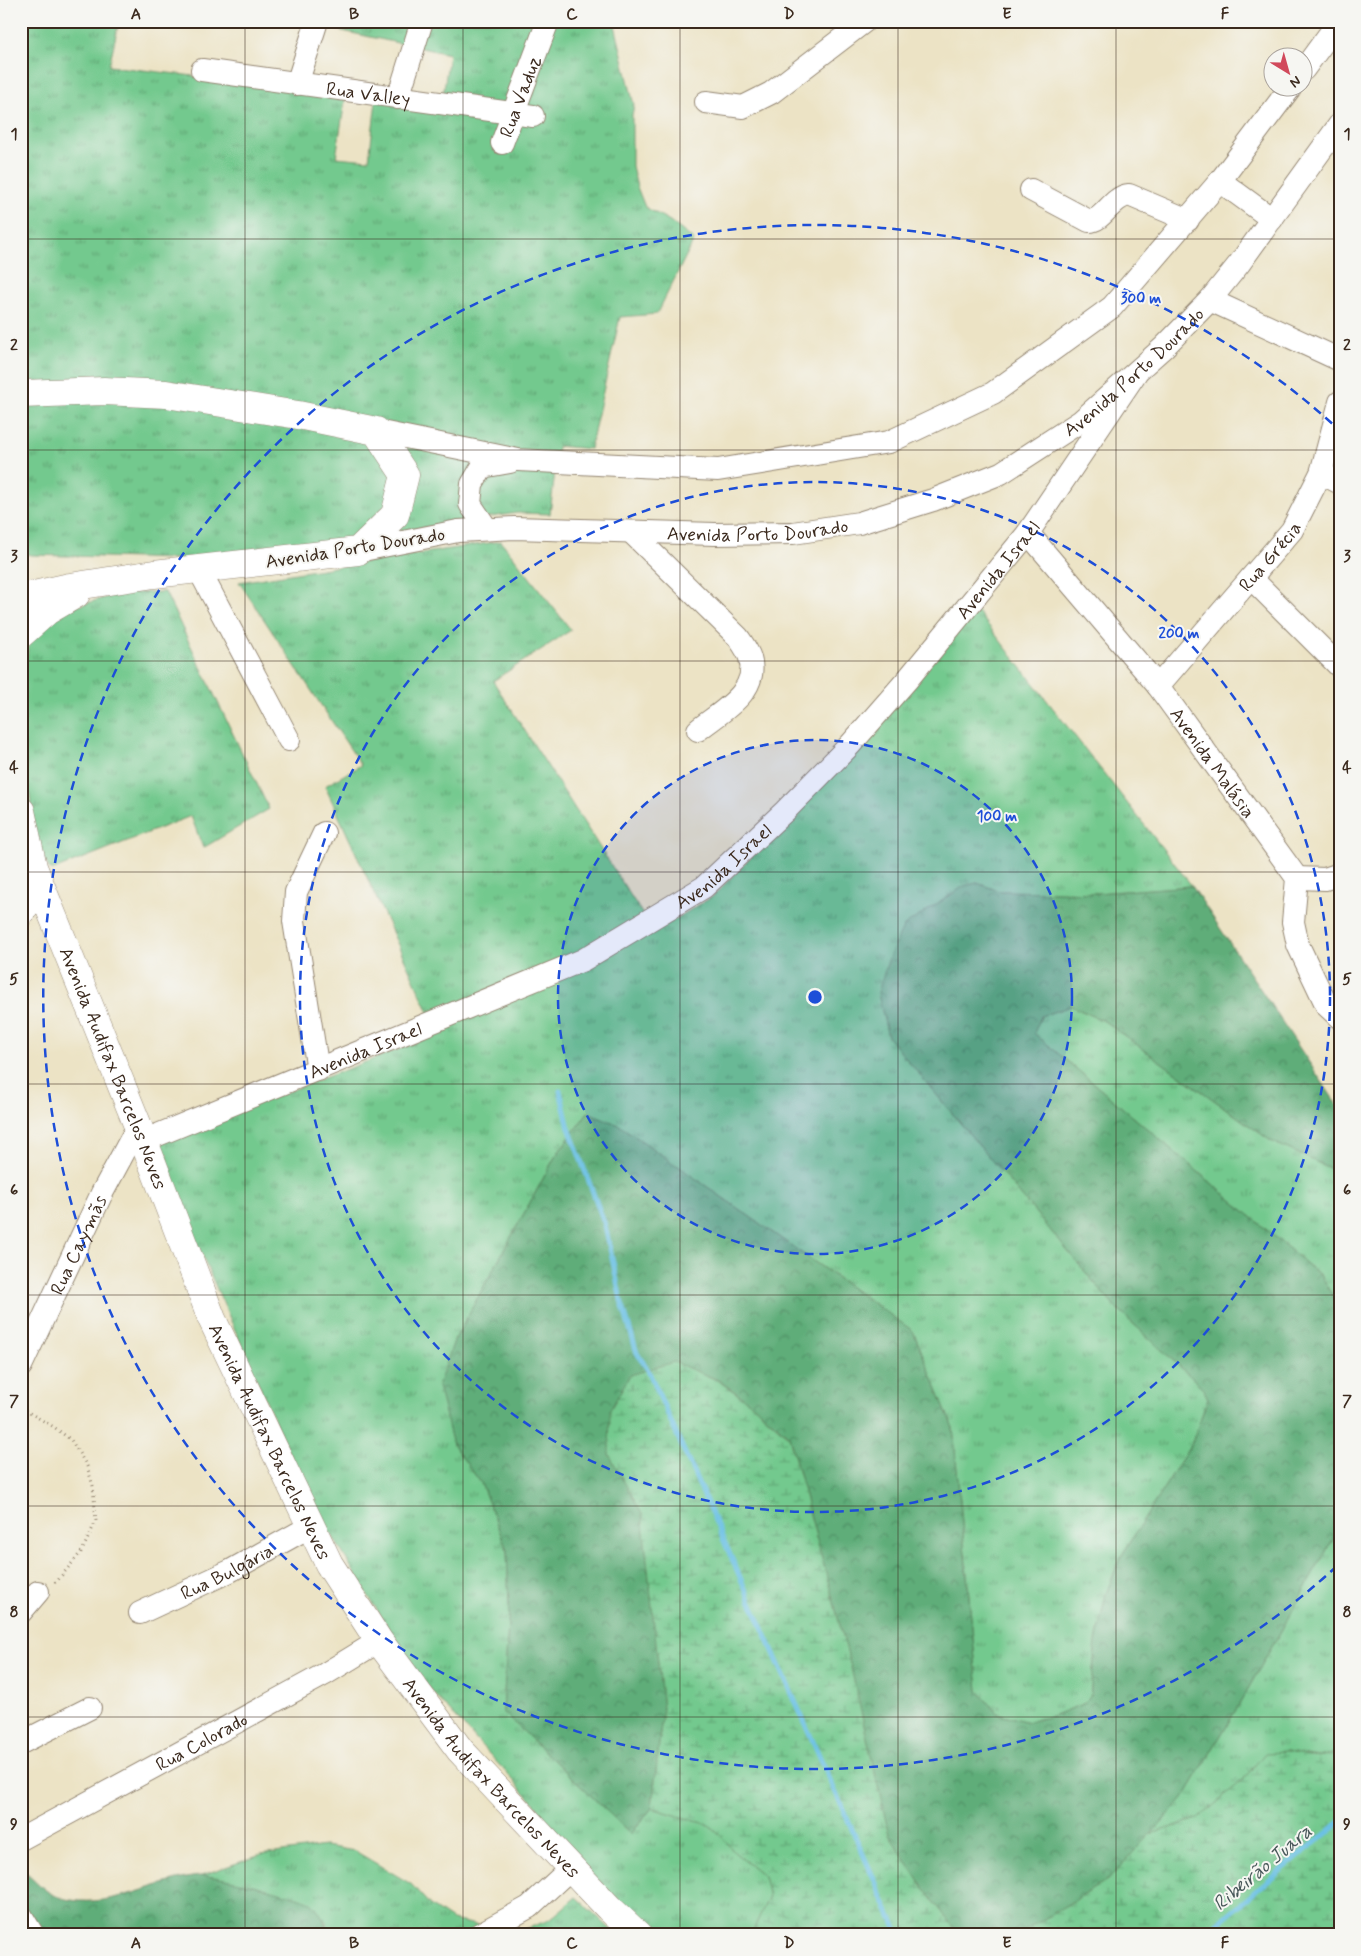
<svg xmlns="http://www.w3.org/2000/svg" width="1361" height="1956" font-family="Mynerve,sans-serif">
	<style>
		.grass { fill: url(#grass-tufts); stroke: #577a56 }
		.forest { fill: url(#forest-crowns); stroke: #4c6c4c }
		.wetland { fill: url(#wetland-marsh); stroke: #577a56 }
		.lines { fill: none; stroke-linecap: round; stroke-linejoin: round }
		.stream { stroke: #67bfe4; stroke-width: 5 }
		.minor-casing { stroke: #948672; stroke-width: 24 }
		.major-casing { stroke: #948672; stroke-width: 29 }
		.path { stroke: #948672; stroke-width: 3; stroke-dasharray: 1 4; stroke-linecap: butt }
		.minor { stroke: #fff; stroke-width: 22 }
		.major { stroke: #fff; stroke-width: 28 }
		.grid { fill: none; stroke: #3b2a1e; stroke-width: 1; stroke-opacity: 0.55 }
		.ring { fill: none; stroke: #1d4ed8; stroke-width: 2.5; stroke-dasharray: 9 6 }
		.labels { text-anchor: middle; stroke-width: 4; stroke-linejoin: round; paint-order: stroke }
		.street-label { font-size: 19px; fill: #3b2a1e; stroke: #f6f6f2 }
		.water-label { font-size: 20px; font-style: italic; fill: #485759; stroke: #f6f6f2 }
		.centre { fill: #1d4ed8; stroke: #f6f6f2; stroke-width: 2.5 }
		.ring-label { font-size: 15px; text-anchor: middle; font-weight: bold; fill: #1d4ed8; stroke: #f6f6f2; stroke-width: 4; stroke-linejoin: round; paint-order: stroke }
		.neatline { fill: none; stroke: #3b2a1e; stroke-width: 2 }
		.grid-label { font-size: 16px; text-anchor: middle; font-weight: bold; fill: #3b2a1e }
	</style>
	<defs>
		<pattern id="grass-tufts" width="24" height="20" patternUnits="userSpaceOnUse" patternTransform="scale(1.25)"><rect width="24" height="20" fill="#73c98e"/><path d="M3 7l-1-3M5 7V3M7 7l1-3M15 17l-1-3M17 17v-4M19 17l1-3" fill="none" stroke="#60a373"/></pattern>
		<pattern id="forest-crowns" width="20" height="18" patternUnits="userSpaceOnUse" patternTransform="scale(1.25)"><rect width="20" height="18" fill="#5ead79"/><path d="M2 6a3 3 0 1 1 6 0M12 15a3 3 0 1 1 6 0" fill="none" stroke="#4f8d63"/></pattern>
		<pattern id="wetland-marsh" width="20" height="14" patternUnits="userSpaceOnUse" patternTransform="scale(1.25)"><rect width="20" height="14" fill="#73c98e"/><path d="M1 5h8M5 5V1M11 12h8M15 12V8" fill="none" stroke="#60a373"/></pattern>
	</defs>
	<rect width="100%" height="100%" fill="#f6f6f2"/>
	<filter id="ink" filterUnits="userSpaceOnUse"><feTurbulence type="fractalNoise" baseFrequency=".02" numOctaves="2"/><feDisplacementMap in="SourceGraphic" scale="10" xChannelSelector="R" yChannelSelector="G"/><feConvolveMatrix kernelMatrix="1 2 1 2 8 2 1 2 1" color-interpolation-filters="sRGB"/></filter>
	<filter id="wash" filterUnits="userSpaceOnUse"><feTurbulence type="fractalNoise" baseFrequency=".0096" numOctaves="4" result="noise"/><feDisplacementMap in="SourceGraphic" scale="20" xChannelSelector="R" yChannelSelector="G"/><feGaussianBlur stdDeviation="1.12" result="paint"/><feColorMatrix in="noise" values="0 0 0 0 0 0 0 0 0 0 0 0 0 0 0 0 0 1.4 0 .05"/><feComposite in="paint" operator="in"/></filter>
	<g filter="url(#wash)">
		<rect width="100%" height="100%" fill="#ece3c5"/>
		<g class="grass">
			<path d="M21 21H119L109 66 346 94 336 157 369 160 376 101 442 103 449 54 324 27 326 21H614L634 105 632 115V166L637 187 645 207 670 221 694 240 657 314 620 317 590 449 558 446 550 514 517 513 213 560 31 555 21 553Z"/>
			<path d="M501 541 571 630 493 681 654 932 712 897 769 839 970 602 1192 886 1097 893 999 891 977 883 965 886 904 926 878 993 888 1037 1113 1305 1202 1387 1208 1398 1192 1443 1120 1558 1106 1594 1096 1642 1090 1697 1083 1704 1052 1716 1028 1722 997 1713 978 1691 953 1428 913 1331 619 1125 588 1112 555 1157 454 1341 439 1386 453 1445 481 1483 507 1550 509 1606 503 1712 631 1834 652 1808 709 1825 724 1839 734 1852 764 1876 769 1896 751 1935H655L609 1908 535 1804 415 1673 307 1494 170 1182 159 1141 439 1034 325 786 361 765 239 582Z"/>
			<path d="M165 592 269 809 203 848 191 816 51 871 37 848 27 774 21 720V695L29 642 65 610 120 593Z"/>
			<path d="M1071 1006 1104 1021 1271 1141 1340 1173V1308L1320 1275 1034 1033 1041 1016Z"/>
			<path d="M1340 1527V1752L1319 1757 1286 1752 1265 1754 1243 1780 1198 1819 1150 1834 1183 1799 1240 1703Z"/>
			<path d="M325 1846 355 1851 411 1884 430 1905 452 1920 490 1928 518 1932 549 1920 576 1897 617 1935H329L327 1923 311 1903 257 1886 202 1875 261 1855Z"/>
		</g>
		<g class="forest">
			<path d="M977 883 999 891 1058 892 1097 893 1192 886 1340 1109V1173L1271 1141 1104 1021 1071 1006 1041 1016 1034 1033 1320 1275 1340 1308V1527L1240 1703 1183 1799 1109 1879 1018 1935H961L950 1923 924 1888 889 1835 849 1659 789 1436 752 1404 718 1380 674 1362 609 1454 642 1513 663 1708 652 1808 631 1834 503 1712 509 1606 507 1550 481 1483 453 1445 438 1386 454 1341 555 1157 588 1112 619 1125 913 1331 953 1428 978 1691 997 1713 1028 1722 1052 1716 1083 1704 1090 1697 1096 1642 1106 1594 1120 1558 1192 1443 1208 1398 1202 1387 1113 1305 888 1037 878 993 889 957 904 926 964 886Z"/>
			<path d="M21 1868C40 1883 45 1896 71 1900 115 1907 157 1880 200 1876 213 1874 300 1896 311 1902 319 1908 327 1925 329 1935H21Z"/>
		</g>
		<g class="wetland">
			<path d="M674 1362 717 1380 752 1404 789 1437 849 1659 889 1835 924 1888 950 1923 961 1935H751L769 1896 764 1876 734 1852 724 1839 709 1825 652 1808 663 1708 642 1514 609 1454 610 1410 630 1375Z"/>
			<path d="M1286 1752 1319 1757 1340 1752V1935H1018L1109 1879 1150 1834 1198 1819 1243 1780 1265 1753Z"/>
		</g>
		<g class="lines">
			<g class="stream">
				<path d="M560 1091 569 1128 605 1225 621 1300 637 1353 648 1370 899 1935"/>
				<path d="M1203 1935 1340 1822"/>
			</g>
		</g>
	</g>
	<g filter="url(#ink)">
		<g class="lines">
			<g class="minor-casing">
				<g id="minor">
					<path d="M1304 69 1339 21"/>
					<path id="s1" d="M202 70 533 116"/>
					<path d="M297 84 317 21"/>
					<path d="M398 98 422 21"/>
					<path d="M706 102 743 107 771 93 865 21"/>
					<path id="s2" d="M502 143 548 21"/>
					<path d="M1220 181 1272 219"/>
					<path d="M1031 190 1089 221C1104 221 1111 197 1129 195L1188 220"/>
					<path d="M1210 300 1340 360"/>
					<path d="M376 431 518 460 718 470 889 442 993 393 1112 307 1220 181 1290 88"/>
					<path d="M1321 473 1340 483"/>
					<path d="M487 529 470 504 472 484 482 467 510 462"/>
					<path d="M631 532 738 637C742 643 748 651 750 658 760 692 720 712 698 730"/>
					<path id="s3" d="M1028 533 1158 686 1297 878 1293 922 1298 945 1327 1006 1340 1018"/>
					<path id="s4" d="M358 551 458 531 514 528 715 534 793 533 859 523 933 500 1001 473 1081 421 1164 347 1210 300 1239 264 1340 124"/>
					<path d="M199 570 289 740"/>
					<path d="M1251 578 1340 667"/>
					<path id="s5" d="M1158 686 1292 530 1321 473 1340 402"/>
					<path d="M1297 878 1325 879 1340 874"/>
					<path d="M21 916 42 889"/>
					<path d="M318 1070 294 921 296 892 324 833"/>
					<path id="s6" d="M143 1141 583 960 704 887 785 811 850 745 907 680 1028 533 1136 373"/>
					<path id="s7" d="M21 1366 102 1193 138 1126"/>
					<path d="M21 1612 38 1592"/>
					<path id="s8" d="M140 1613 230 1571 311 1526"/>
					<path d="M21 1743 90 1708"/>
					<path id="s9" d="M21 1839 325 1674 379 1641"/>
					<path d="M21 1915 33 1935"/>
					<path d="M478 1935 529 1907 571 1868"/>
				</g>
			</g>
			<g class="major-casing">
				<g id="major">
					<path d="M21 394 104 391 166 394 298 415 376 431 405 475 395 515 358 551 154 574 70 587 21 598"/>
					<path d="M21 634 47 611 76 594"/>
					<path id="s10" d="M21 811 33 867 138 1126 212 1319 329 1564 379 1641 460 1750 609 1908 638 1935"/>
				</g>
			</g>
			<path class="path" d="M21 1408 54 1427 71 1440 87 1466 93 1486 96 1521 82 1551 58 1580 54 1583"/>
			<use href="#minor" class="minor"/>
			<use href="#major" class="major"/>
		</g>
	</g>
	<path class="grid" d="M245 21V1935M463 21V1935M680 21V1935M898 21V1935M1116 21V1935M21 239H1340M21 450H1340M21 661H1340M21 872H1340M21 1084H1340M21 1295H1340M21 1506H1340M21 1717H1340"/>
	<circle cx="815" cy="997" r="257" fill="#1d4ed8" fill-opacity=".12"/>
	<g class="ring">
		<circle cx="815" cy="997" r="257"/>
		<circle cx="815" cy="997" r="515"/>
		<path d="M1337 1566A772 772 0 1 1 1337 428"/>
	</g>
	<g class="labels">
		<g class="street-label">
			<text dy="7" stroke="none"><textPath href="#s1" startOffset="168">Rua Valley</textPath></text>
			<text dy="7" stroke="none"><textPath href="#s2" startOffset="50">Rua Vaduz</textPath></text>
			<text dy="7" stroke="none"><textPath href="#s4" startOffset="822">Avenida Porto Dourado</textPath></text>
			<text dy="7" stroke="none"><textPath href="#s4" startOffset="402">Avenida Porto Dourado</textPath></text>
			<text transform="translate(355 547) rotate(-9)" y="7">Avenida Porto Dourado</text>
			<text dy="7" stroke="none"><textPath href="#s5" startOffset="171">Rua Grécia</textPath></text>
			<text dy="7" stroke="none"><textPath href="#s6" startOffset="1050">Avenida Israel</textPath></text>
			<text dy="7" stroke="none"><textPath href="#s3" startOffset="295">Avenida Malásia</textPath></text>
			<text dy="7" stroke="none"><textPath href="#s6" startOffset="645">Avenida Israel</textPath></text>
			<text dy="7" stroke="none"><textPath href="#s6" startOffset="240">Avenida Israel</textPath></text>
			<text dy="7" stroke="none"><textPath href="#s10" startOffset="274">Avenida Audifax Barcelos Neves</textPath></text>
			<text dy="7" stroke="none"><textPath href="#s7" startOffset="134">Rua Caymãs</textPath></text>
			<text dy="7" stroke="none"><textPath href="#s10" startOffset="679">Avenida Audifax Barcelos Neves</textPath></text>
			<text dy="7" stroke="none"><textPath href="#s8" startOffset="96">Rua Bulgária</textPath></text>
			<text dy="7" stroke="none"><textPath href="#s9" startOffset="205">Rua Colorado</textPath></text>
			<text dy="7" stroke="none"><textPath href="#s10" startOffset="1084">Avenida Audifax Barcelos Neves</textPath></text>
		</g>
		<g class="water-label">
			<text transform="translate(1262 1867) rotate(-40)" y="7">Ribeirão Juara</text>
		</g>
	</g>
	<circle cx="815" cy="997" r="8" class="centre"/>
	<g class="ring-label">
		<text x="1141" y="303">300 m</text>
		<text x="1179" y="638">200 m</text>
		<text x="997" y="821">100 m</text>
	</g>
	<rect width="1361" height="1956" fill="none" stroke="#f6f6f2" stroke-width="55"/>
	<g transform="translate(1288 72) rotate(143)"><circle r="24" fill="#f6f6f2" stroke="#aba49d"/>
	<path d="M0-4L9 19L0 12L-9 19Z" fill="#d1495b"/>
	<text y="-8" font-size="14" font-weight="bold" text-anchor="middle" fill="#3b2a1e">N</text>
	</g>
	<rect x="28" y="28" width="1306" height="1900" class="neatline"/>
	<g class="grid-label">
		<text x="136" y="19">A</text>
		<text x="354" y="19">B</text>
		<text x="572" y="19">C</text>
		<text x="789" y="19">D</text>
		<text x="1007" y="19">E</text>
		<text x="1225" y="19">F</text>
		<text x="14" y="139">1</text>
		<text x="1347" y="139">1</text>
		<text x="14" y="350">2</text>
		<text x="1347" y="350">2</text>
		<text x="14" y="561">3</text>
		<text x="1347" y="561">3</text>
		<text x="14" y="772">4</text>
		<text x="1347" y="772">4</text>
		<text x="14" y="984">5</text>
		<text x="1347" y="984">5</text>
		<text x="14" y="1195">6</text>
		<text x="1347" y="1195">6</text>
		<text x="14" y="1406">7</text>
		<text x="1347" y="1406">7</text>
		<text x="14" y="1617">8</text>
		<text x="1347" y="1617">8</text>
		<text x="14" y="1829">9</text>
		<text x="1347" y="1829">9</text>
		<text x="136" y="1948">A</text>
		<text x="354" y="1948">B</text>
		<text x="572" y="1948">C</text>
		<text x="789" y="1948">D</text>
		<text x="1007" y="1948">E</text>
		<text x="1225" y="1948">F</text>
	</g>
</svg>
